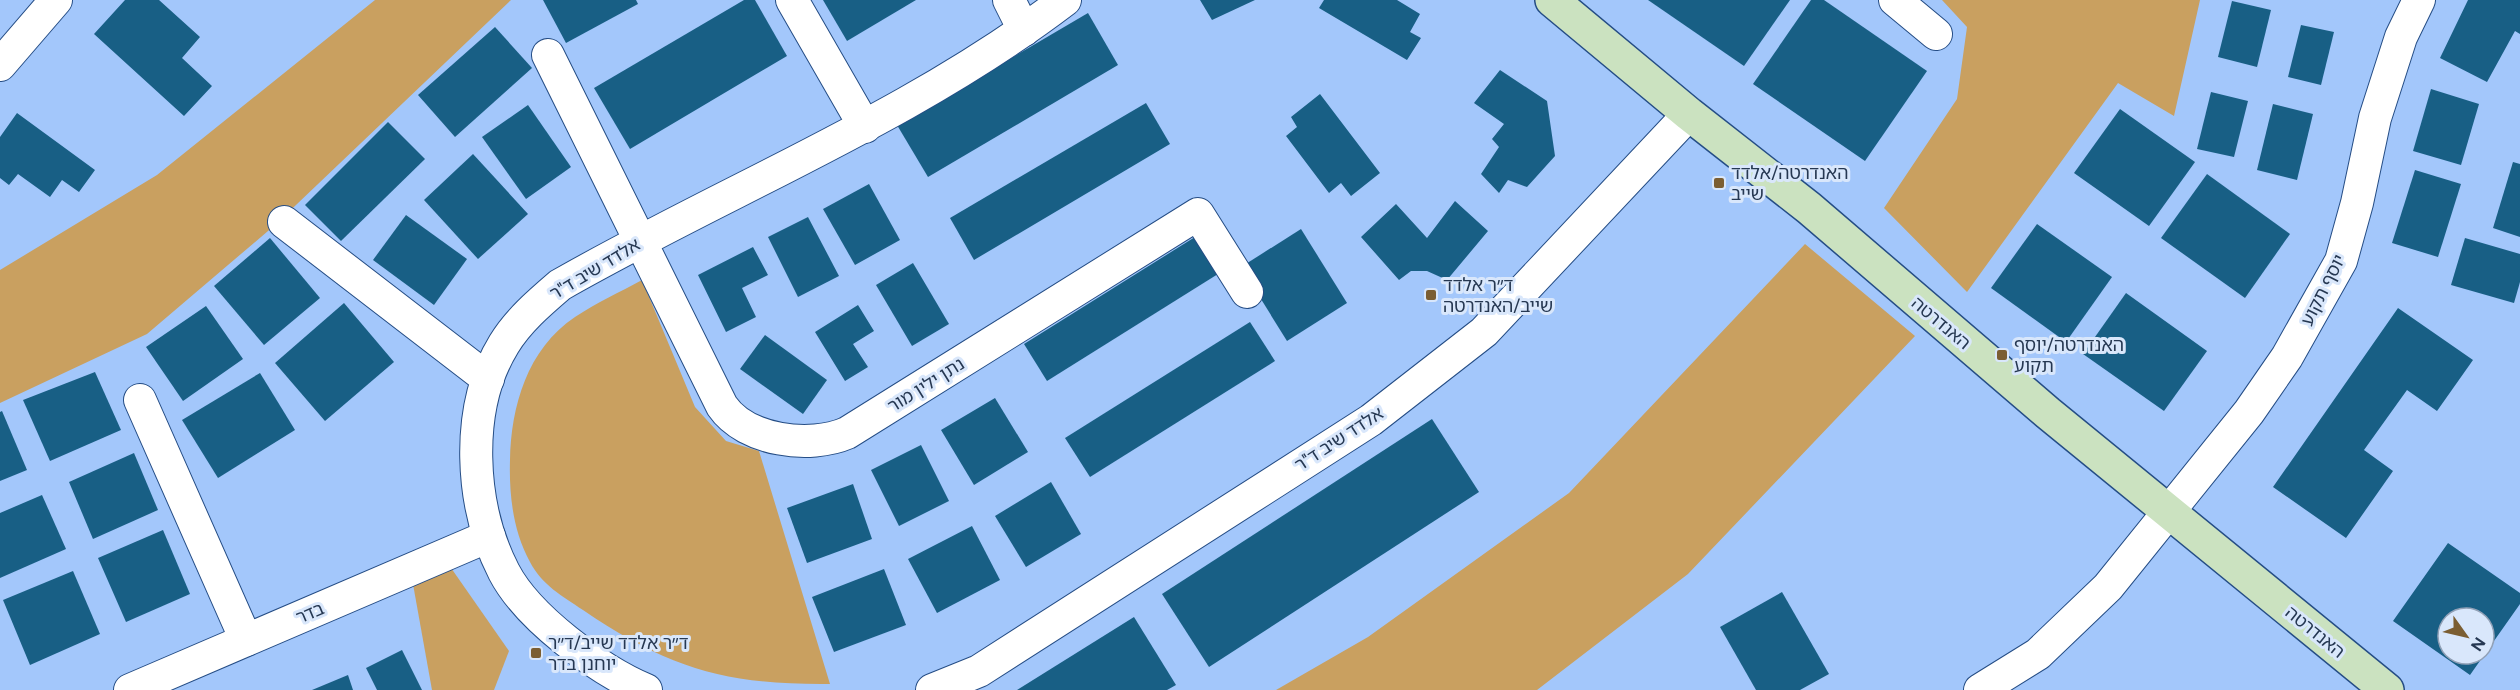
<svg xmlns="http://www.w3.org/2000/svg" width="2520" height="690" font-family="Figtree,'Noto Sans Hebrew',sans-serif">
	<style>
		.green { fill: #c9a060 }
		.building { fill: #185f85; fill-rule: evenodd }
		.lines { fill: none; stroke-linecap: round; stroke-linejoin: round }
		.street-casing { stroke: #254d85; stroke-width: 34 }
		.secondary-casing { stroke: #254d85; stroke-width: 36 }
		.street { stroke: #fff; stroke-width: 32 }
		.secondary { stroke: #cbe2c0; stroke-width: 33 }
		.poi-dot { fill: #7b5e32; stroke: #d9e7fb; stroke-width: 2 }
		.labels { text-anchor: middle; stroke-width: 6; stroke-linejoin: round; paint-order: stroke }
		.poi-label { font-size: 18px; fill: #263852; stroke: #d9e7fb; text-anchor: start }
		.street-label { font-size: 18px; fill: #263852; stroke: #d9e7fb }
	</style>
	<rect width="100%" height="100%" fill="#a3c7fb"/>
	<g class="green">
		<path d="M375 0H511L275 225 147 334 0 403V270L157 175Z"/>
		<path d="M1942 0H2200L2174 116 2118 83 1967 292 1884 208 1957 99 1967 27Z"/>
		<path d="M1805 244 1915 336 1688 574 1537 690H1276L1368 637 1569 493Z"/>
		<path d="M642 280 695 407 726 441 759 451 830 684C727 685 669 669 583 610 562 596 542 585 530 562 513 531 509 495 510 460 511 407 527 349 575 317 596 303 620 292 642 280Z"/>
		<path d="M442 555 509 651 494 690H432L411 573Z"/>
	</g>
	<g class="building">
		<path d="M125 0H159L200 37 182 58 212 86 184 116 94 34Z"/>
		<path d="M543 0H636L638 4 566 43Z"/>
		<path d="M744 0H755L787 56 630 149 594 88Z"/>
		<path d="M823 0H916L847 41Z"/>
		<path d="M1200 0H1255L1212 20Z"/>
		<path d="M1324 0H1397L1420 14 1410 32 1421 38 1407 60 1319 8Z"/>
		<path d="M1648 0H1790L1744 66Z"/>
		<path d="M1811 0H1824L1927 71 1865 161 1753 84Z"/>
		<path d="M2468 0H2520V34L2515 31 2487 82 2440 58Z"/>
		<path d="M2232 1 2271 10 2257 67 2218 57Z"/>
		<path d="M1088 13 1118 65 928 177 897 125Z"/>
		<path d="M2301 25 2334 32 2321 85 2288 77Z"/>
		<path d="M495 27 532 68 455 137 418 95Z"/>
		<path d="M1500 70 1547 101 1555 156 1527 187 1508 180 1499 193 1481 174 1499 147 1492 139 1504 124 1474 103Z"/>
		<path d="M2431 89 2479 104 2461 165 2413 151Z"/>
		<path d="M2211 92 2248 101 2234 157 2197 149Z"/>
		<path d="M1320 94 1380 173 1351 196 1341 183 1329 193 1286 136 1297 127 1291 117Z"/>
		<path d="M1146 103 1170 144 974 260 950 218Z"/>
		<path d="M2273 104 2313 114 2297 180 2257 170Z"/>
		<path d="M528 105 571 167 526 199 482 137Z"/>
		<path d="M2120 109 2195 162 2149 226 2074 173Z"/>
		<path d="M17 113 95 170 79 192 62 180 50 197 18 174 9 185 0 178V137Z"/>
		<path d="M388 122 425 159 341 241 305 205Z"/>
		<path d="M473 154 528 214 478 259 424 200Z"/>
		<path d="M2513 162 2520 164V237L2493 228Z"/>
		<path d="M2415 170 2461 184 2438 257 2392 243Z"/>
		<path d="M2207 174 2290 234 2245 298 2161 238Z"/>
		<path d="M869 184 900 240 855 265 823 209Z"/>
		<path d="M1455 201 1488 231 1447 280 1427 271H1411L1399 280 1361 237 1396 204 1427 238Z"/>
		<path d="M406 215 467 259 434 305 373 260Z"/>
		<path d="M808 217 839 276 798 297 768 237Z"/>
		<path d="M2037 224 2112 277 2066 342 1991 288Z"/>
		<path d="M1301 229 1347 303 1287 341 1241 267Z"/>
		<path d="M1195 237 1218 274 1047 381 1024 344Z"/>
		<path d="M270 238 320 298 264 345 214 286Z"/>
		<path d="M2465 238 2520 254V282L2514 303 2451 285Z"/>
		<path d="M753 247 768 275 742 288 756 317 726 332 698 275Z"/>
		<path d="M913 263 949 324 912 346 876 285Z"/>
		<path d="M2126 293 2207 351 2164 411 2083 354Z"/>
		<path d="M344 303 394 362 325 421 275 363Z"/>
		<path d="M858 305 874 331 853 344 868 367 845 381 815 332Z"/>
		<path d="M206 306 243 359 183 401 146 347Z"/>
		<path d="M2398 308 2473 360 2437 411 2407 390 2364 450 2393 471 2346 538 2273 487Z"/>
		<path d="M1250 322 1275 361 1090 477 1065 438Z"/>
		<path d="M765 335 827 380 803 414 740 369Z"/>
		<path d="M95 372 121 430 50 461 23 400Z"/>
		<path d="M260 373 295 430 218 478 182 420Z"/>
		<path d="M995 398 1028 452 974 485 941 430Z"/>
		<path d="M2 411 27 470 0 481V412Z"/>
		<path d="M1432 419 1479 492 1209 667 1162 594Z"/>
		<path d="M921 445 949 501 899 526 871 470Z"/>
		<path d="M134 453 158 510 93 539 69 482Z"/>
		<path d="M1051 482 1081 534 1026 567 995 516Z"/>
		<path d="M853 484 872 539 807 563 787 508Z"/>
		<path d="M42 495 66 549 0 578V513Z"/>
		<path d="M972 526 1000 580 937 613 908 559Z"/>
		<path d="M163 530 190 594 126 622 98 558Z"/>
		<path d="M2448 543 2520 593V604L2470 675 2393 621ZM2448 618H2484V654H2448Z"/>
		<path d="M884 569 906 625 834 652 812 597Z"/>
		<path d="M73 571 100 634 30 665 3 600Z"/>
		<path d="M1782 592 1829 674 1800 690H1756L1720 627Z"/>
		<path d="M1134 617 1176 685 1167 690H1017Z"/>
		<path d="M402 650 422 690H377L366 668Z"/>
		<path d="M348 675 353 690H312Z"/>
	</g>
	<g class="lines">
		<g class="street-casing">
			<g id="street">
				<path d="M792 0 865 127"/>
				<path d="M1009 0 1024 30"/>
				<path d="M1895 0 1936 34"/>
				<path d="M548 55 722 406C746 441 810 449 847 433L1198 214 1247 292"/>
				<path d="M0 65 56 0"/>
				<path d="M284 222 488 379"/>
				<path d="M140 400 246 640"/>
				<path d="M130 690 489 536"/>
				<path d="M646 690C599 670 528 618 504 572 470 506 464 409 504 344 518 321 539 303 560 285 728 189 910 118 1065 0"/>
				<path d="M932 690 979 671 1371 420 1484 332 1689 114"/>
				<path d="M1980 690 2038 654 2108 587 2249 412 2287 357 2341 261 2357 203 2375 118 2401 37 2419 0"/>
			</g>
		</g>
		<g class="secondary-casing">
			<path id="secondary" d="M1552 0 1689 114 1809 208 2048 413 2387 690"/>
		</g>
		<use href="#street" class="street"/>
		<use href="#secondary" class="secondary"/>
	</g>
	<g class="poi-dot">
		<rect x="1713" y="177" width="12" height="12" rx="3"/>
		<rect x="1425" y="289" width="12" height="12" rx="3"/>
		<rect x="1996" y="349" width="12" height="12" rx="3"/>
		<rect x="530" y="647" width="12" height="12" rx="3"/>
	</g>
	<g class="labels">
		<g class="poi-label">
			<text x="1731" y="179">האנדרטה/אלדד<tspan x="1731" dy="21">שייב</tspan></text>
			<text x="1443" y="291">ד״ר אלדד<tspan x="1443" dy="21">שייב/האנדרטה</tspan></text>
			<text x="2014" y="351">האנדרטה/יוסף<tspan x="2014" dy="21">תקוע</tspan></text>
			<text x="548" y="649">ד״ר אלדד שייב/ד״ר<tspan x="548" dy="21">יוחנן בדר</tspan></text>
		</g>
		<g class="street-label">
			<text transform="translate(595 269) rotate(-31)" y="6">אלדד שיב ד"ר</text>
			<text transform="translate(2323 290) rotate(-63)" y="6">יוסף תקוע</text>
			<text transform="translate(1941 323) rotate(40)" y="6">האנדרטה</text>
			<text transform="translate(926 385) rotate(-32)" y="6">נתן ילין מור</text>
			<text transform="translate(1339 439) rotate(-33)" y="6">אלדד שיב ד"ר</text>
			<text transform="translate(310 613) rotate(-23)" y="6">בדר</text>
			<text transform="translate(2315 632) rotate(39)" y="6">האנדרטה</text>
		</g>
	</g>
	<g transform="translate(2466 636) rotate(124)"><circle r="28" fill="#d9e7fb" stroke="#91a1b7" stroke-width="1.5"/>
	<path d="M0-4.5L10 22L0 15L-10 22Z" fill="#7b5e32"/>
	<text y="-9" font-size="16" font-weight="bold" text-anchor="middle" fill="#263852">N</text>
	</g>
</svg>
